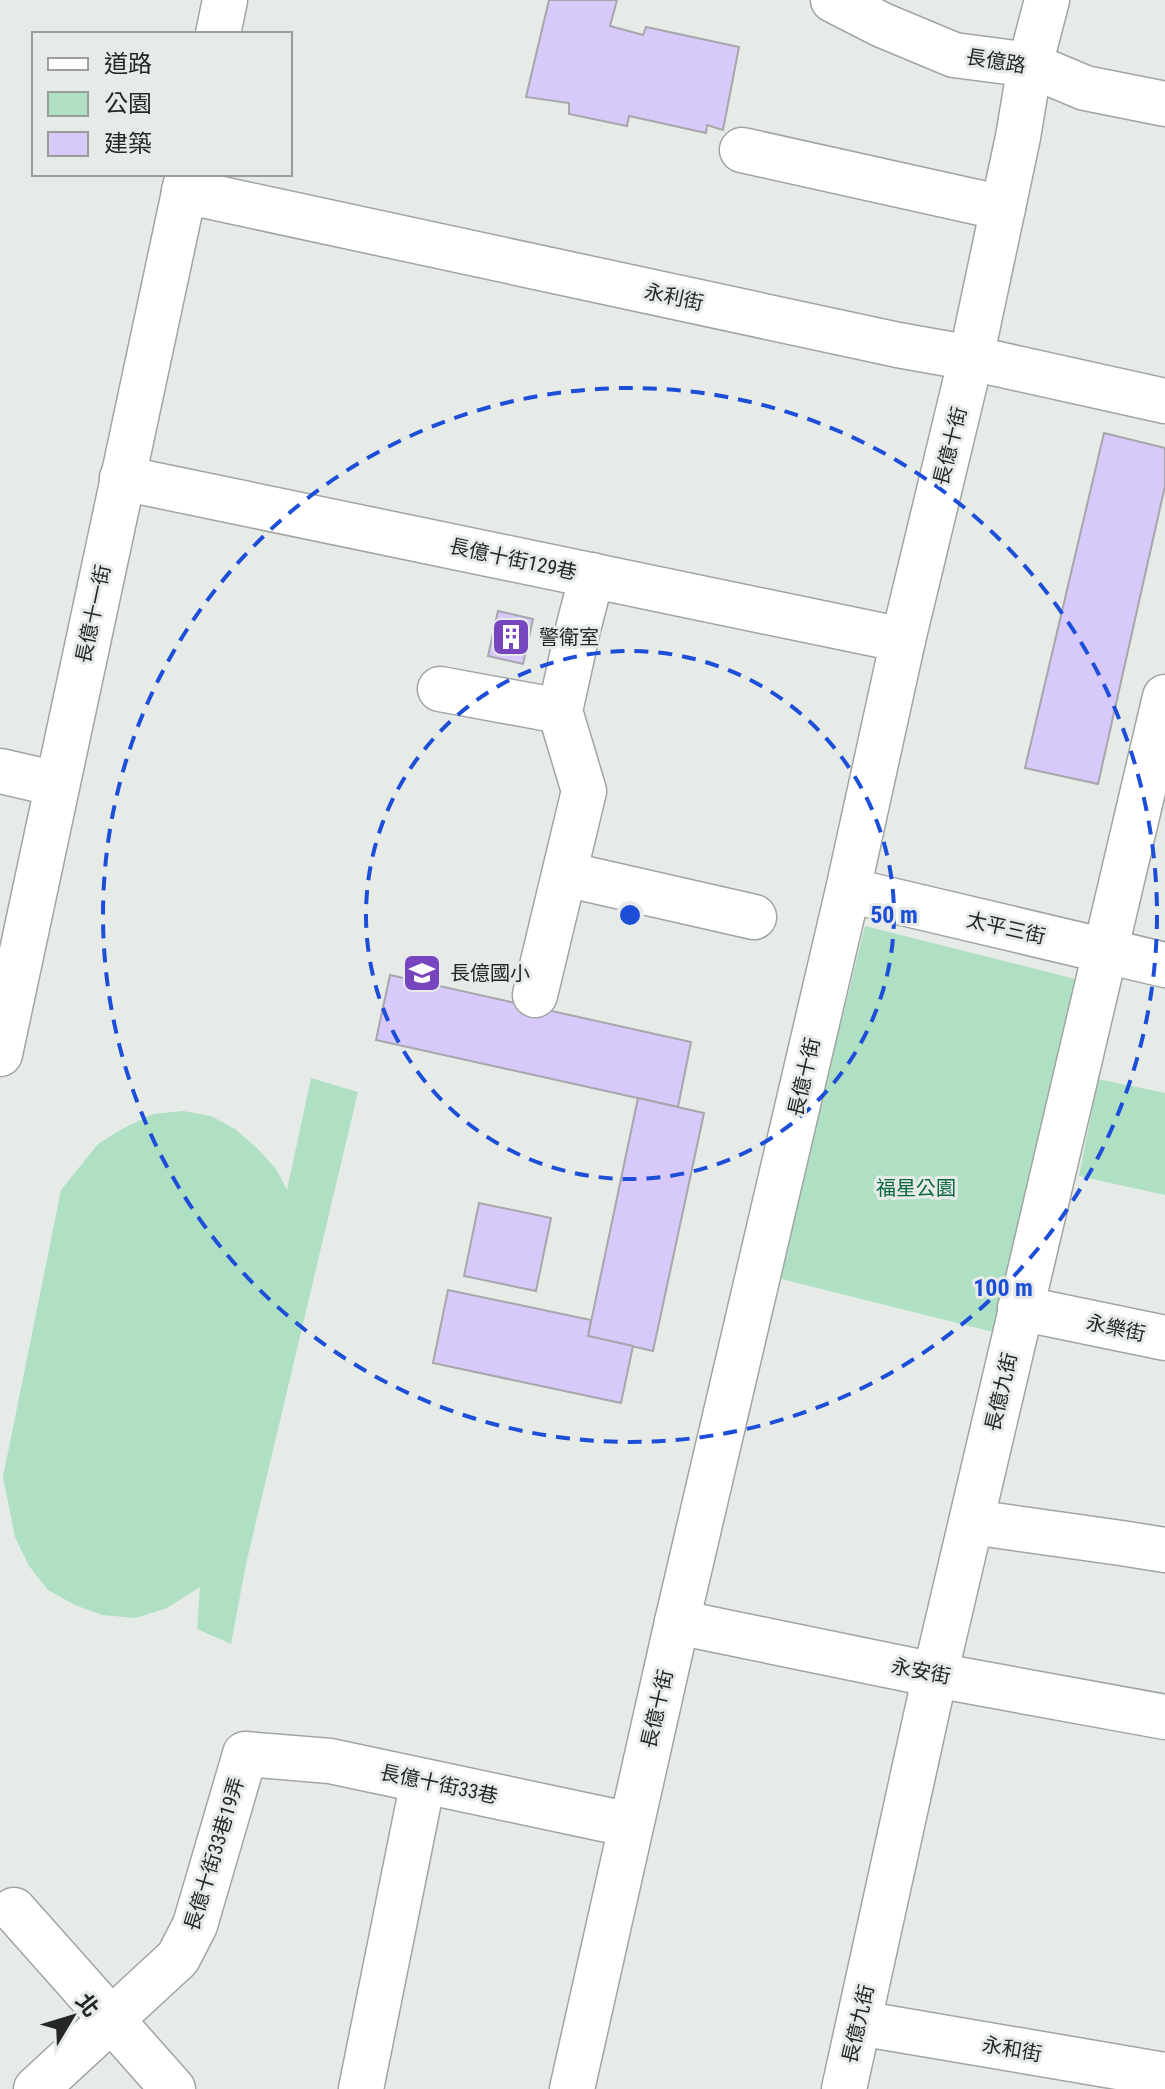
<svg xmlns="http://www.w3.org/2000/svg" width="1165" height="2089" font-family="'Roboto Condensed','Noto Sans TC',sans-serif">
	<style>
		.green { fill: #afe0c4 }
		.building { fill: #d7c9fa; stroke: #a7a6aa; stroke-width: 2 }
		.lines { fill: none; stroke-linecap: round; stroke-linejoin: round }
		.minor-casing { stroke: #a1a5a2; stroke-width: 47 }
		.minor { stroke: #fff; stroke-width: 44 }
		.ring { fill: none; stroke: #1d4ed8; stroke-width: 4; stroke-dasharray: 14 10 }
		.labels { text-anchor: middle; stroke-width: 6; stroke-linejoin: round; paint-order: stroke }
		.street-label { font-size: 20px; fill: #252726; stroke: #e6ebe8 }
		.poi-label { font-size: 20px; fill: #252726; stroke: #e6ebe8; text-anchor: start }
		.park-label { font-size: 20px; fill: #0b6743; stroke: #e6ebe8 }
		.centre { fill: #1d4ed8; stroke: #e6ebe8; stroke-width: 4 }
		.ring-label { font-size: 24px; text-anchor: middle; font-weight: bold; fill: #1d4ed8; stroke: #e6ebe8; stroke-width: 6; stroke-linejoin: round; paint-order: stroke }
	</style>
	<rect width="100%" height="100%" fill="#e6ebe8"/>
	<g class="green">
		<path d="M865 926 1083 981 997 1333 778 1278Z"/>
		<path d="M311 1078 358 1092 246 1564 231 1644 197 1629 200 1587 167 1608 136 1618 102 1615 75 1605 48 1590 29 1566 15 1537 3 1477 61 1190 98 1144 120 1130 153 1114 183 1111 211 1116 235 1129 257 1148 276 1169 287 1190Z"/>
		<path d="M1098 1079 1165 1093V1195L1079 1176Z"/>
	</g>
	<g class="building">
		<path d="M549 0H617L610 26 643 35 646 27 739 47 723 130 707 125 706 133 629 116 627 126 569 114V103L526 97Z"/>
		<path d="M1104 433 1165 448V486L1098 784 1025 768Z"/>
		<path d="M498 611 533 619 523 664 488 656Z"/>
		<path d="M390 975 691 1042 678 1107 376 1040Z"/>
		<path d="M638 1098 704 1113 653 1351 588 1336Z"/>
		<path d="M479 1203 551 1218 536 1291 464 1276Z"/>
		<path d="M448 1290 591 1320 588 1336 633 1346 621 1403 433 1363Z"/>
	</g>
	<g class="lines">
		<g class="minor-casing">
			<g id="minor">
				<path d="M833 0 882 25 954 55 1030 65 1085 88 1165 104"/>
				<path d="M218 34 225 0"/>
				<path d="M742 150 1003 208"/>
				<path d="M184 191 898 345 971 358 1165 401"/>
				<path d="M122 478 903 640"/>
				<path d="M440 689 560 711"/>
				<path d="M0 771 57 784"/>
				<path d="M565 874 754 917"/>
				<path d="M848 890 1165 965"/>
				<path d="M535 995 584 791 560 711 578 629 592 575"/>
				<path d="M0 1054 188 174"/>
				<path d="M1020 1308 1165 1338"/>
				<path d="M972 1522 1121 1543 1165 1550"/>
				<path d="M677 1622 935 1675 1165 1717"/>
				<path d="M14 1910 173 2089"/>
				<path d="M859 2023 1165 2075"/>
				<path d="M36 2089 178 1958 195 1925 245 1754 330 1761 631 1825"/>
				<path d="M361 2089 423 1781"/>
				<path d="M572 2089 677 1622 848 890 903 640 971 358 1018 137 1030 65 1047 0"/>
				<path d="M844 2089 935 1675 1165 697"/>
			</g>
		</g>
		<use href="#minor" class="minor"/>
	</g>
	<g class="ring">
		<circle cx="630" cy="915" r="264"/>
		<circle cx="630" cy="915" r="527"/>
	</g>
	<defs>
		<g id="building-square" transform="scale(2)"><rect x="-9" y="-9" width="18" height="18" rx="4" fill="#7746be" stroke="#e6ebe8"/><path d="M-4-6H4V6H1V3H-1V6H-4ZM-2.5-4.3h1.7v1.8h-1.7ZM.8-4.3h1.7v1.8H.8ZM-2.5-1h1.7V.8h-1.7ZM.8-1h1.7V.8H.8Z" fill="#fff"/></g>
		<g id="school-square" transform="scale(2)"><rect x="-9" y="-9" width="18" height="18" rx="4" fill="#7746be" stroke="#e6ebe8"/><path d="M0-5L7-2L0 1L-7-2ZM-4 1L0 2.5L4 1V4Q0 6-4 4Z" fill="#fff"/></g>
	</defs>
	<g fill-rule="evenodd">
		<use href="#building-square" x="511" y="637"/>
		<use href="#school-square" x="422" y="973"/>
	</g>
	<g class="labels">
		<g class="street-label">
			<text transform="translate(996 61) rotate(9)" y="7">長億路</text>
			<text transform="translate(674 297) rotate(12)" y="7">永利街</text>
			<text transform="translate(950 446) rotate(-76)" y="7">長億十街</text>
			<text transform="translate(513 559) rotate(12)" y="7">長億十街129巷</text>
			<text transform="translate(93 614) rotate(-78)" y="7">長億十一街</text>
			<text transform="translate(1006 928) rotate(13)" y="7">太平三街</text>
			<text transform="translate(804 1077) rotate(-77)" y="7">長億十街</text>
			<text transform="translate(1116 1328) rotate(12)" y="7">永樂街</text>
			<text transform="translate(1001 1392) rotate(-77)" y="7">長億九街</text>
			<text transform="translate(921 1671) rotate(11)" y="7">永安街</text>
			<text transform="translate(657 1709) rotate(-77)" y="7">長億十街</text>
			<text transform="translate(439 1784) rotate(12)" y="7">長億十街33巷</text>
			<text transform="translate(214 1854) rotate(-73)" y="7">長億十街33巷19弄</text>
			<text transform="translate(858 2024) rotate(-77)" y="7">長億九街</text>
			<text transform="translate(1012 2049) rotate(10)" y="7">永和街</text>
		</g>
		<g class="poi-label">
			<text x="539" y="644">警衛室</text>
			<text x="450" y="980">長億國小</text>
		</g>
		<g class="park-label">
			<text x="916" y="1195">福星公園</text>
		</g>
	</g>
	<circle cx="630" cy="915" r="12" class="centre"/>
	<g class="ring-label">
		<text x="894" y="923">50 m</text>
		<text x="1003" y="1296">100 m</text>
	</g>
	<rect x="32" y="32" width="260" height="144" fill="#e6ebe8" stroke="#999d9a" stroke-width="2"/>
	<rect x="48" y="58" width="40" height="12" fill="#ffffff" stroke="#999d9a" stroke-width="2"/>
	<text x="104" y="72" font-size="24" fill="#252726">道路</text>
	<rect x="48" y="92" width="40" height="24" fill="#afe0c4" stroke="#999d9a" stroke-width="2"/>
	<text x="104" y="112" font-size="24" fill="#252726">公園</text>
	<rect x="48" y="132" width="40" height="24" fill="#d7c9fa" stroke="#999d9a" stroke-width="2"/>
	<text x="104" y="152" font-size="24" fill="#252726">建築</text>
	<g transform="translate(72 2017) rotate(52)" stroke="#e6ebe8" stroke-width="6" paint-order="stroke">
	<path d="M0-6L14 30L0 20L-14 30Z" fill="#252726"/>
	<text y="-12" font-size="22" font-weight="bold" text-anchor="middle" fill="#252726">北</text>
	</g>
</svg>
